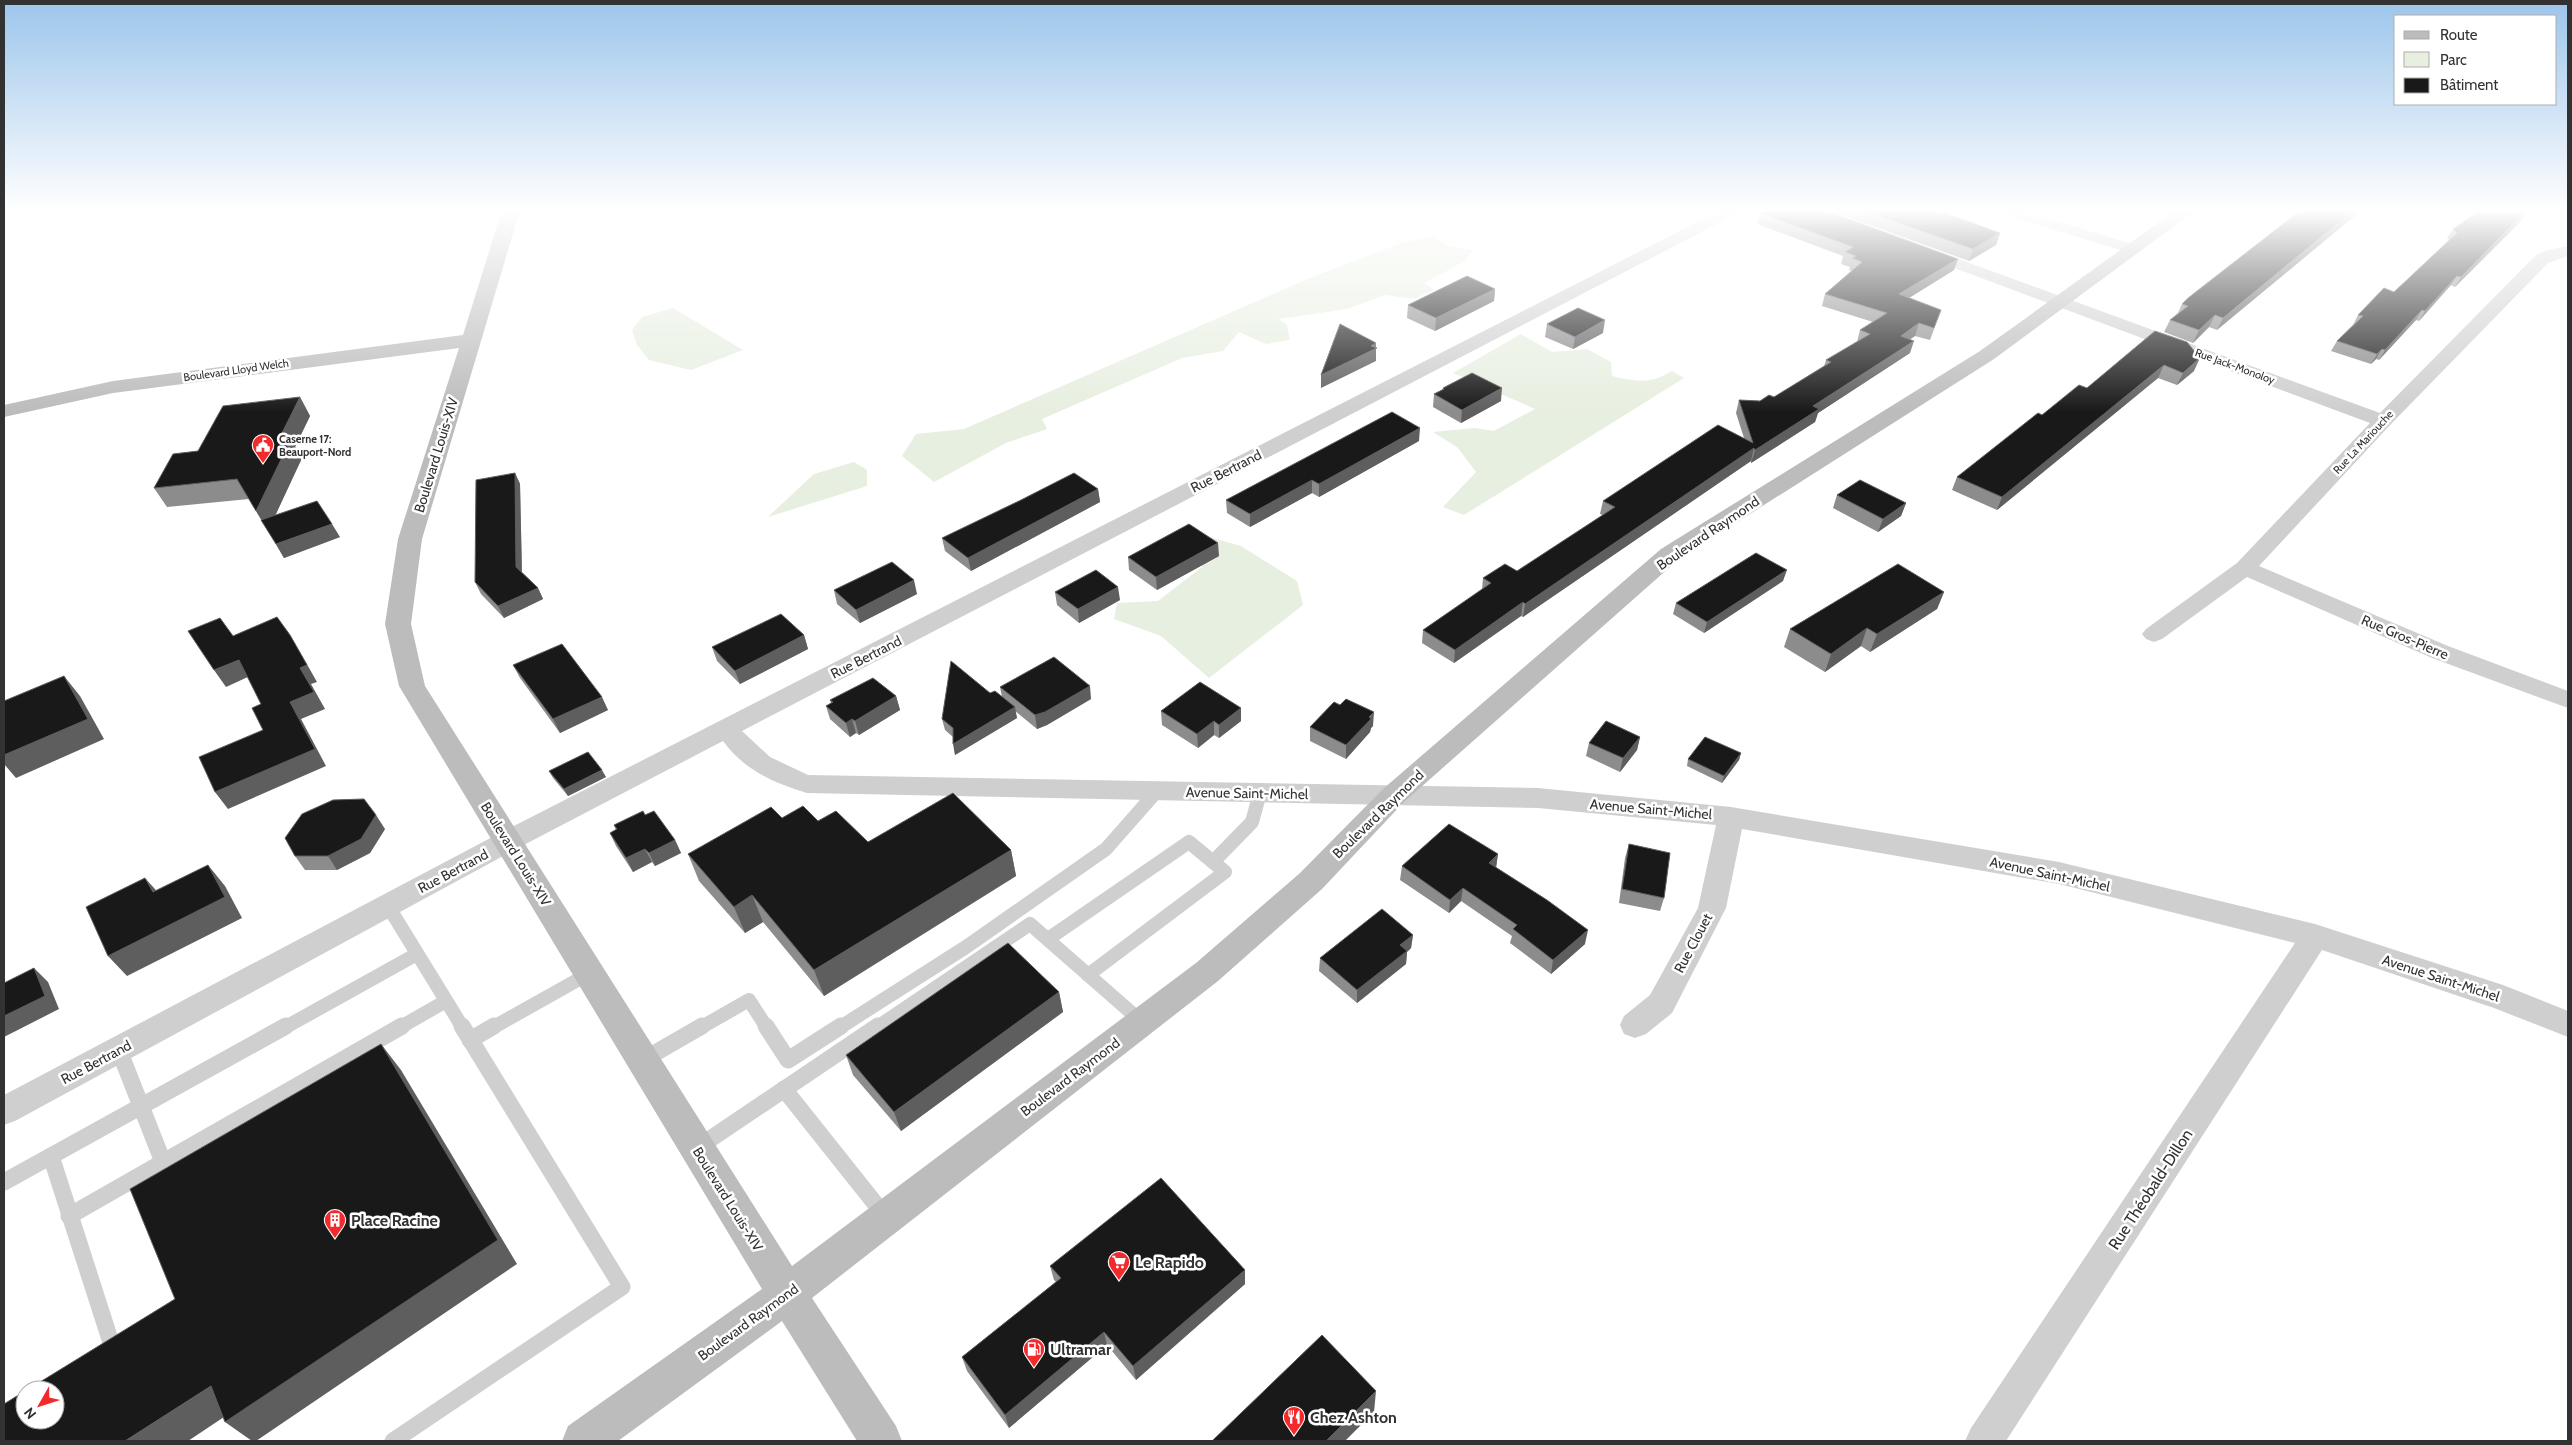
<svg xmlns="http://www.w3.org/2000/svg" width="2572" height="1445" font-family="Cabin,sans-serif">
	<style>
		.green { fill: #e7efe0 }
		.lines { fill: none; stroke-linecap: round; stroke-linejoin: round }
		.lane-far2 { stroke: #cfcfcf; stroke-width: 9 }
		.lane-far1 { stroke: #cfcfcf; stroke-width: 14 }
		.lane { stroke: #cfcfcf; stroke-width: 17 }
		.street { fill: #cfcfcf; fill-rule: evenodd }
		.secondary { fill: #bcbcbc; fill-rule: evenodd }
		.wall { fill: #8c8c8c }
		.shaded-wall { fill: #5e5e5e }
		.building { fill: #191919; stroke: #5e5e5e }
		.labels { text-anchor: middle; stroke-width: 5; stroke-linejoin: round; paint-order: stroke }
		.far-street-label { font-size: 11px; fill: #323232; stroke: #fff }
		.far-poi-label { font-size: 11px; font-weight: bold; fill: #323232; stroke: #fff; text-anchor: start }
		.street-label { font-size: 14px; fill: #323232; stroke: #fff }
		.near-street-label { font-size: 16px; fill: #323232; stroke: #fff }
		.near-poi-label { font-size: 16px; font-weight: bold; fill: #323232; stroke: #fff; text-anchor: start }
	</style>
	<rect width="100%" height="100%" fill="#fff"/>
	<g class="green">
		<path d="M1433 236 1449 246 1473 250 1465 261 1424 283 1434 290 1414 299 1385 295 1347 309 1279 319 1287 325 1290 340 1266 344 1239 332 1223 351 1182 358 1042 419 1047 429 1006 443 934 482 902 456 916 434 964 429 1312 277 1401 243Z"/>
		<path d="M673 308 743 350 691 370 649 360 637 345 632 330 642 317Z"/>
		<path d="M1521 334 1552 352 1587 349 1611 362 1612 376C1636 382 1651 384 1672 371L1684 378 1464 515 1443 507 1476 472 1458 448 1433 432 1475 428 1494 431 1535 409 1453 373Z"/>
		<path d="M854 462 867 470V486L768 517 814 474Z"/>
		<path d="M1202 535 1241 546 1297 581 1303 605 1209 678 1161 636 1114 619 1117 603 1158 601 1202 567Z"/>
	</g>
	<g class="lines">
		<path class="lane-far2" d="M2004 210 2133 249"/>
		<g class="lane-far1">
			<path d="M1213 862 1252 822 1260 793"/>
			<path d="M388 906 463 1028"/>
			<path d="M1048 939 1189 842 1225 872 1088 975"/>
			<path d="M284 1028 417 954"/>
			<path d="M399 1028 446 1001"/>
			<path d="M492 1028 590 973"/>
			<path d="M700 1028 749 1000 767 1028"/>
			<path d="M839 1028 966 947 1106 849 1157 791"/>
			<path d="M876 1028 1030 924 1142 1022"/>
		</g>
		<g class="lane">
			<path d="M766 1026 788 1060 841 1026"/>
			<path d="M470 1040 494 1026"/>
			<path d="M119 1050 163 1162"/>
			<path d="M643 1060 702 1026"/>
			<path d="M784 1089 885 1216"/>
			<path d="M697 1148 878 1026"/>
			<path d="M51 1156 115 1355"/>
			<path d="M4 1182 286 1026"/>
			<path d="M69 1216 402 1026"/>
			<path d="M393 1441 622 1287 462 1026"/>
		</g>
		<g class="street">
			<path d="M1721 210H1740L1738 213 742 731 770 757 808 775 1538 788 1731 807 2059 862 2315 924 2503 985 2568 1011V1037L2494 1008 2322 950 2006 1441H1965L1971 1428 2295 943 2059 884 1742 829 1726 908 1672 1013 1646 1034 1635 1038 1624 1034 1620 1025 1624 1016 1650 995 1698 908 1716 825 1538 808 807 793C774 783 744 770 723 741L518 848 15 1121 4 1125V1095L498 834Z"/>
			<path d="M1923 246 2380 413 2536 255 2548 250 2568 246V256L2548 263 2390 425 2259 566 2448 646 2568 691V708L2432 658 2247 577 2162 639 2154 642 2146 639 2142 634 2146 629 2237 563 2370 423 1917 254 1915 251Z"/>
		</g>
		<path class="secondary" d="M502 210H520L422 539 411 624 425 686 792 1266 1196 963 1300 873 1383 789 1661 549 1980 351 2176 210H2196L1994 359 1679 559 1403 803 1322 889 1218 981 812 1298 896 1426 902 1441H857L782 1321 618 1441H562L568 1426 762 1289 399 686 385 624 398 539 459 348 113 393 4 417V405L113 381 463 335Z"/>
	</g>
	<g class="wall">
		<path d="M1828 210H1937L2000 233 1996 245 1969 261Z"/>
		<path d="M2301 210 2217 330 2209 327 2193 343 2164 332 2170 320 2178 313 2182 304Z"/>
		<path d="M2526 211 2521 221 2455 287 2451 285 2419 321 2416 320 2379 360 2376 359 2371 364 2331 351 2337 341 2353 325 2358 315 2394 292 2449 240 2447 238 2453 229Z"/>
		<path d="M1760 213 1954 270 1909 298 1941 310 1930 340 1915 336 1909 339 1910 353 1818 413 1815 422 1751 463V461L1523 617 1521 616 1454 663 1422 643 1423 630 1482 590 1483 578 1517 571 1603 515 1600 514 1603 501 1744 438 1736 413 1739 400 1760 401 1774 397 1824 366 1826 360 1857 342 1860 330 1873 322 1822 306 1825 294 1852 271 1849 270 1850 267 1841 264 1843 256 1757 224Z"/>
		<path d="M1495 289 1494 301 1435 331 1407 318 1408 305Z"/>
		<path d="M1547 324 1603 333 1573 349 1545 337Z"/>
		<path d="M2155 331 2194 371 2177 385 2158 378 1997 510 1952 490 1957 477 2087 388Z"/>
		<path d="M1443 388 1501 401 1461 423 1433 407 1434 394 1442 390Z"/>
		<path d="M300 397 310 416 295 447 302 458 275 516 340 537 284 558 249 499 167 507 154 488 198 451Z"/>
		<path d="M1419 441 1319 497 1312 493 1250 527 1227 513 1226 500Z"/>
		<path d="M515 473 520 484 522 572 538 588 543 599 504 618 481 594 475 582Z"/>
		<path d="M1098 489 1100 502 971 571 945 551 942 538Z"/>
		<path d="M1837 495 1906 503 1901 516 1878 532 1833 508Z"/>
		<path d="M1219 556 1157 590 1129 570 1128 557Z"/>
		<path d="M1783 581 1704 633 1673 614 1676 603Z"/>
		<path d="M834 590 917 594 860 623 837 604Z"/>
		<path d="M1055 592 1120 600 1079 623 1057 605Z"/>
		<path d="M1944 592 1937 609 1870 652 1861 646 1825 672 1784 647 1790 629Z"/>
		<path d="M804 635 808 649 740 684 717 661 712 647Z"/>
		<path d="M513 665 608 710 560 733 520 678Z"/>
		<path d="M1000 687 1091 699 1047 725 1037 729 1015 711 1017 718 955 755 953 737 945 730 942 719 990 693 1002 697Z"/>
		<path d="M896 696 900 710 859 735 856 733 850 737 830 719 826 706 831 703 830 700Z"/>
		<path d="M1161 711 1241 721 1219 738 1214 735 1198 748 1162 725Z"/>
		<path d="M1373 726 1371 728 1370 732 1346 759 1310 741V727Z"/>
		<path d="M1640 737 1637 750 1620 772 1586 756 1589 743Z"/>
		<path d="M1741 753 1739 760 1722 783 1687 766 1688 759Z"/>
		<path d="M549 771 606 777 568 796 553 778Z"/>
		<path d="M645 815 675 840 681 853 655 866 652 862 633 872 616 846 610 833 616 830 614 825Z"/>
		<path d="M782 818 818 821 868 842 1011 850 1016 876 824 996 763 922 745 933 699 881 688 854Z"/>
		<path d="M385 829 370 853 337 870H305L295 856Z"/>
		<path d="M1629 844 1664 898 1660 911 1619 903 1625 858Z"/>
		<path d="M1498 854 1496 867 1585 944 1551 974 1510 943 1512 936 1461 901 1449 913 1400 880 1402 866Z"/>
		<path d="M1413 935 1411 948 1407 952 1406 964 1357 1003 1319 971 1320 958Z"/>
		<path d="M1059 992 1063 1012 901 1131 853 1075 846 1055Z"/>
		<path d="M1050 1266 1245 1284 1136 1380 1107 1345 1009 1428 967 1371 962 1357 1056 1282 1054 1280Z"/>
	</g>
	<g class="shaded-wall">
		<path d="M2354 210H2362L2217 330 2223 318Z"/>
		<path d="M2526 211 2521 221 2455 287 2461 277Z"/>
		<path d="M2000 233 1996 245 1969 261 1973 249Z"/>
		<path d="M1958 259 1954 270 1896 306 1899 294Z"/>
		<path d="M2457 276 2451 285 2419 321 2425 311Z"/>
		<path d="M1495 289 1494 301 1435 331 1436 318Z"/>
		<path d="M2422 310 2416 320 2379 360 2385 350Z"/>
		<path d="M2215 315 2209 327 2193 343 2199 330Z"/>
		<path d="M1605 320 1603 333 1573 349 1575 337Z"/>
		<path d="M1919 323 1915 336 1897 348 1901 336Z"/>
		<path d="M1914 341 1910 353 1818 413 1815 422 1751 463 1755 450 1813 406Z"/>
		<path d="M1376 343V361L1321 388V375Z"/>
		<path d="M2382 349 2376 359 2371 364 2377 354Z"/>
		<path d="M2200 358 2194 371 2177 385 2183 373Z"/>
		<path d="M2164 365 2158 378 1997 510 2002 497Z"/>
		<path d="M1502 388 1501 401 1461 423 1462 410Z"/>
		<path d="M300 397 310 416 295 447 302 458 268 531 256 511 280 437Z"/>
		<path d="M1420 428 1419 441 1319 497V484Z"/>
		<path d="M1754 448 1751 461 1523 617 1525 604Z"/>
		<path d="M515 473 520 484 522 578 516 567Z"/>
		<path d="M1312 480V493L1250 527V514Z"/>
		<path d="M1098 489 1100 502 971 571 968 558Z"/>
		<path d="M1906 503 1901 516 1878 532 1883 519Z"/>
		<path d="M332 524 340 537 284 558 276 544Z"/>
		<path d="M1218 543 1219 556 1157 590 1156 577Z"/>
		<path d="M1787 570 1783 581 1704 633 1707 622Z"/>
		<path d="M914 580 917 594 860 623 856 610Z"/>
		<path d="M1118 587 1120 600 1079 623 1078 609Z"/>
		<path d="M538 588 543 599 504 618 498 606Z"/>
		<path d="M1944 592 1937 609 1870 652 1877 634Z"/>
		<path d="M1523 602 1521 616 1454 663 1455 650Z"/>
		<path d="M1867 628 1861 646 1825 672 1831 654Z"/>
		<path d="M290 635 300 652 317 682 311 684 325 709 301 719 326 766 228 809 215 792 290 702 300 668Z"/>
		<path d="M804 635 808 649 740 684 735 671Z"/>
		<path d="M239 660 250 676 226 687 214 670Z"/>
		<path d="M64 676 80 696 104 739 16 778 4 764V755Z"/>
		<path d="M1090 686 1091 699 1047 725 1037 729 1035 715Z"/>
		<path d="M896 696 900 710 859 735 855 721Z"/>
		<path d="M602 697 608 710 560 733 553 719Z"/>
		<path d="M1015 707 1017 718 955 755 953 744Z"/>
		<path d="M1241 708V721L1219 738V725Z"/>
		<path d="M1374 712 1373 726 1371 728 1370 732 1346 759V745Z"/>
		<path d="M852 719 856 733 850 737 846 723Z"/>
		<path d="M1214 721V735L1198 748 1197 734Z"/>
		<path d="M1640 737 1637 750 1620 772 1623 758Z"/>
		<path d="M1741 753 1739 760 1722 783 1724 776Z"/>
		<path d="M602 770 606 777 568 796 564 789Z"/>
		<path d="M376 815 385 829 370 853 337 870 328 856Z"/>
		<path d="M675 840 681 853 655 866 649 853Z"/>
		<path d="M645 849 652 862 633 872 626 858Z"/>
		<path d="M1011 850 1016 876 824 996 814 970Z"/>
		<path d="M1498 854 1496 868 1489 863Z"/>
		<path d="M208 865 225 886 242 918 127 976 108 956Z"/>
		<path d="M145 878 163 898 153 892Z"/>
		<path d="M1463 888 1461 901 1449 913 1450 900Z"/>
		<path d="M752 895 763 922 745 933 734 907Z"/>
		<path d="M1588 930 1585 944 1551 974 1553 960Z"/>
		<path d="M1413 935 1411 948 1407 952 1406 964 1357 1003V990L1400 945Z"/>
		<path d="M34 968 48 982 59 1009 4 1037V1016Z"/>
		<path d="M1059 992 1063 1012 901 1131 894 1112Z"/>
		<path d="M381 1044 401 1070 517 1264 256 1441H252L225 1422Z"/>
		<path d="M1245 1270V1284L1136 1380 1133 1366Z"/>
		<path d="M1104 1332 1107 1345 1009 1428 1005 1415Z"/>
		<path d="M211 1386 239 1407 188 1441H125Z"/>
		<path d="M1376 1391 1374 1412 1345 1441H1326Z"/>
	</g>
	<g class="building">
		<path d="M1766 210H1824L1958 259 1899 294 1941 310 1934 328 1919 323 1901 336 1914 341 1813 406 1819 409 1755 450 1754 448 1525 604 1523 602 1455 650 1423 630 1491 583 1483 578 1505 564 1517 571 1615 507 1603 501 1718 425 1753 443 1739 400 1760 401 1769 395 1774 397 1831 362 1826 360 1870 334 1860 330 1887 313 1825 294 1862 262 1852 258 1856 256 1845 252 1853 247 1760 213Z"/>
		<path d="M1862 210H1937L2000 233 1973 249Z"/>
		<path d="M2301 210H2354L2223 318 2215 315 2199 330 2170 320 2188 306 2182 304 2188 298Z"/>
		<path d="M2526 211 2461 277 2457 276 2425 311 2422 310 2385 350 2382 349 2377 354 2337 341 2363 316 2358 315 2384 288 2394 292 2457 233 2453 229 2476 213Z"/>
		<path d="M1467 276 1495 289 1436 318 1408 305Z"/>
		<path d="M1578 308 1605 320 1575 337 1547 324Z"/>
		<path d="M1340 324 1376 343 1371 346 1377 348 1321 375Z"/>
		<path d="M2155 331 2187 342 2200 358 2183 373 2164 365 2002 497 1957 477 2038 413 2042 415 2079 385 2087 388Z"/>
		<path d="M1472 373 1502 388 1462 410 1434 394 1444 389 1443 388Z"/>
		<path d="M300 397 280 437 286 436 285 440 291 439 256 511 237 479 154 488 173 454 198 451 223 406Z"/>
		<path d="M1392 412 1420 428 1319 484 1312 480 1250 514 1226 500Z"/>
		<path d="M515 473 516 567 538 588 498 606 475 582 476 480Z"/>
		<path d="M1074 473 1098 489 968 558 942 538 1021 500Z"/>
		<path d="M1860 480 1906 503 1883 519 1837 495Z"/>
		<path d="M317 501 332 524 276 544 261 520Z"/>
		<path d="M1189 524 1218 543 1156 577 1128 557Z"/>
		<path d="M1756 553 1787 570 1707 622 1676 603Z"/>
		<path d="M892 562 914 580 856 610 834 590Z"/>
		<path d="M1898 564 1944 592 1877 634 1867 628 1831 654 1790 629Z"/>
		<path d="M1096 570 1118 587 1078 609 1055 592Z"/>
		<path d="M781 614 804 635 735 671 712 647Z"/>
		<path d="M277 617 290 635 307 665 300 668 314 692 290 702 315 749 215 792 199 757 263 730 252 708 261 704 239 660 214 670 188 631 220 618 233 636Z"/>
		<path d="M562 644 602 697 553 719 513 665Z"/>
		<path d="M1054 657 1090 686 1045 712 1035 715 1000 687Z"/>
		<path d="M951 661 990 693 995 691 1015 707 953 744V728L942 719Z"/>
		<path d="M64 676 88 719 4 755V701Z"/>
		<path d="M873 678 896 696 855 721 852 719 846 723 826 706 833 702 830 700Z"/>
		<path d="M1200 682 1241 708 1219 725 1214 721 1197 734 1161 711Z"/>
		<path d="M1346 699 1374 712 1369 717 1371 719 1346 745 1310 727 1334 702 1340 705Z"/>
		<path d="M1606 721 1640 737 1623 758 1589 743Z"/>
		<path d="M1705 737 1741 753 1724 776 1688 759Z"/>
		<path d="M588 752 602 770 564 789 549 771Z"/>
		<path d="M953 793 1011 850 814 970 752 895 734 907 688 854 771 807 782 818 803 806 818 821 836 811 868 842Z"/>
		<path d="M364 799 376 815 361 839 328 856H295L285 838 302 814 333 800Z"/>
		<path d="M643 811 645 815 654 811 675 840 649 853 645 849 626 858 610 833 617 829 614 825Z"/>
		<path d="M1449 824 1498 854 1489 863 1547 900 1588 930 1553 960 1513 929 1517 925 1463 888 1450 900 1402 866Z"/>
		<path d="M1629 844 1670 853 1664 898 1622 889Z"/>
		<path d="M208 865 225 897 108 956 86 907 145 878 153 892Z"/>
		<path d="M1382 909 1413 935 1400 945 1407 951 1357 990 1320 958Z"/>
		<path d="M1008 943 1059 992 894 1112 846 1055Z"/>
		<path d="M34 968 45 996 4 1016V983Z"/>
		<path d="M381 1044 498 1240 225 1422 211 1386 125 1441H4V1404L25 1391V1420H55V1390H27L175 1299 130 1189Z"/>
		<path d="M1161 1178 1245 1270 1133 1366 1104 1332 1005 1415 962 1357 1061 1278 1050 1266Z"/>
		<path d="M1322 1335 1376 1391 1326 1441H1212Z"/>
	</g>
	<linearGradient id="sky" x2="0" y2="1"><stop stop-color="#9cc5eb"/><stop offset="0.51" stop-color="#fff"/><stop offset="1" stop-color="#fff" stop-opacity="0"/></linearGradient>
	<rect width="2572" height="412" fill="url(#sky)"/>
	<defs>
		<g id="civic-pin" transform="scale(1.125)"><path d="M0 17L-7.5 6A9.5 9.5 0 1 1 7.5 6Z" fill="#f32a2c" stroke="#fff"/><path d="M-.6-6.5H3V-4.5H.6V-3L4-1V1h2V6H-6V1h2V-1L-.6-3ZM-1.2 2.5V6h2.4V2.5Z" fill="#fff"/></g>
		<g id="building-pin" transform="scale(1.125)"><path d="M0 17L-7.5 6A9.5 9.5 0 1 1 7.5 6Z" fill="#f32a2c" stroke="#fff"/><path d="M-4-6H4V6H1V3H-1V6H-4ZM-2.5-4.3h1.7v1.8h-1.7ZM.8-4.3h1.7v1.8H.8ZM-2.5-1h1.7V.8h-1.7ZM.8-1h1.7V.8H.8Z" fill="#fff"/></g>
		<g id="supermarket-pin" transform="scale(1.125)"><path d="M0 17L-7.5 6A9.5 9.5 0 1 1 7.5 6Z" fill="#f32a2c" stroke="#fff"/><path d="M-6-5.5h2.5l.6 2H6L4.5 2H-2.5L-4.4-4H-6ZM-1.5 3.2a1.3 1.3 0 1 0 .1 0ZM3 3.2a1.3 1.3 0 1 0 .1 0Z" fill="#fff"/></g>
		<g id="fuel-pin" transform="scale(1.125)"><path d="M0 17L-7.5 6A9.5 9.5 0 1 1 7.5 6Z" fill="#f32a2c" stroke="#fff"/><path d="M-5.5-6h7V0h2V4h1.3V-2.5L3-4.5l.8-.8L6-3V5H2.5V1h-1V6h-7ZM-4.2-4.7v3.2H.2V-4.7Z" fill="#fff"/></g>
		<g id="restaurant-pin" transform="scale(1.125)"><path d="M0 17L-7.5 6A9.5 9.5 0 1 1 7.5 6Z" fill="#f32a2c" stroke="#fff"/><path d="M-5-6h1v4h1v-4h1v4h1v-4h1v5L-1.5 .5V6h-2V.5L-5-1ZM5-6V6H3V1.5H1.5Q1.5-4 5-6Z" fill="#fff"/></g>
	</defs>
	<g fill-rule="evenodd">
		<use href="#civic-pin" x="263" y="445"/>
		<use href="#building-pin" x="335" y="1220"/>
		<use href="#supermarket-pin" x="1119" y="1262"/>
		<use href="#fuel-pin" x="1034" y="1349"/>
		<use href="#restaurant-pin" x="1294" y="1417"/>
	</g>
	<g class="labels">
		<g class="far-street-label">
			<text transform="translate(2235 366) rotate(20)" y="4">Rue Jack-Monoloy</text>
			<text transform="translate(236 370) rotate(-8)" y="4">Boulevard Lloyd Welch</text>
			<text transform="translate(2363 442) rotate(-47)" y="4">Rue La Mariouche</text>
		</g>
		<g class="far-poi-label">
			<text x="279" y="443">Caserne 17:<tspan x="279" dy="13">Beauport-Nord</tspan></text>
		</g>
		<g class="street-label">
			<text transform="translate(436 455) rotate(-73)" y="5">Boulevard Louis-XIV</text>
			<text transform="translate(1226 471) rotate(-27)" y="5">Rue Bertrand</text>
			<text transform="translate(1708 533) rotate(-34)" y="5">Boulevard Raymond</text>
			<text transform="translate(2405 637) rotate(23)" y="5">Rue Gros-Pierre</text>
			<text transform="translate(866 657) rotate(-27)" y="5">Rue Bertrand</text>
			<text transform="translate(1247 793) rotate(1)" y="5">Avenue Saint-Michel</text>
			<text transform="translate(1651 809) rotate(5)" y="5">Avenue Saint-Michel</text>
			<text transform="translate(1378 814) rotate(-44)" y="5">Boulevard Raymond</text>
			<text transform="translate(516 854) rotate(58)" y="5">Boulevard Louis-XIV</text>
			<text transform="translate(453 871) rotate(-28)" y="5">Rue Bertrand</text>
			<text transform="translate(2050 874) rotate(12)" y="5">Avenue Saint-Michel</text>
			<text transform="translate(1693 943) rotate(-62)" y="5">Rue Clouet</text>
			<text transform="translate(2441 978) rotate(18)" y="5">Avenue Saint-Michel</text>
			<text transform="translate(96 1062) rotate(-28)" y="5">Rue Bertrand</text>
			<text transform="translate(1070 1077) rotate(-37)" y="5">Boulevard Raymond</text>
			<text transform="translate(728 1199) rotate(58)" y="5">Boulevard Louis-XIV</text>
			<text transform="translate(748 1322) rotate(-36)" y="5">Boulevard Raymond</text>
		</g>
		<g class="near-street-label">
			<text transform="translate(2150 1189) rotate(-57)" y="6">Rue Théobald-Dillon</text>
		</g>
		<g class="near-poi-label">
			<text x="351" y="1226">Place Racine</text>
			<text x="1135" y="1268">Le Rapido</text>
			<text x="1050" y="1355">Ultramar</text>
			<text x="1310" y="1423">Chez Ashton</text>
		</g>
	</g>
	<rect width="2572" height="1445" fill="none" stroke="#323232" stroke-width="10"/>
	<rect x="2394" y="15" width="162" height="90" fill="#ffffff" stroke="#adadad"/>
	<rect x="2404" y="31" width="25" height="8" fill="#bcbcbc" stroke="#adadad"/>
	<text x="2440" y="40" font-size="15" fill="#323232">Route</text>
	<rect x="2404" y="52" width="25" height="15" fill="#e7efe0" stroke="#adadad"/>
	<text x="2440" y="65" font-size="15" fill="#323232">Parc</text>
	<rect x="2404" y="78" width="25" height="15" fill="#191919" stroke="#adadad"/>
	<text x="2440" y="90" font-size="15" fill="#323232">Bâtiment</text>
	<g transform="translate(40 1405) rotate(231)"><circle r="24" fill="#ffffff" stroke="#adadad"/>
	<path d="M0-4L9 19L0 12L-9 19Z" fill="#f32a2c"/>
	<text y="-8" font-size="14" font-weight="bold" text-anchor="middle" fill="#323232">N</text>
	</g>
</svg>
